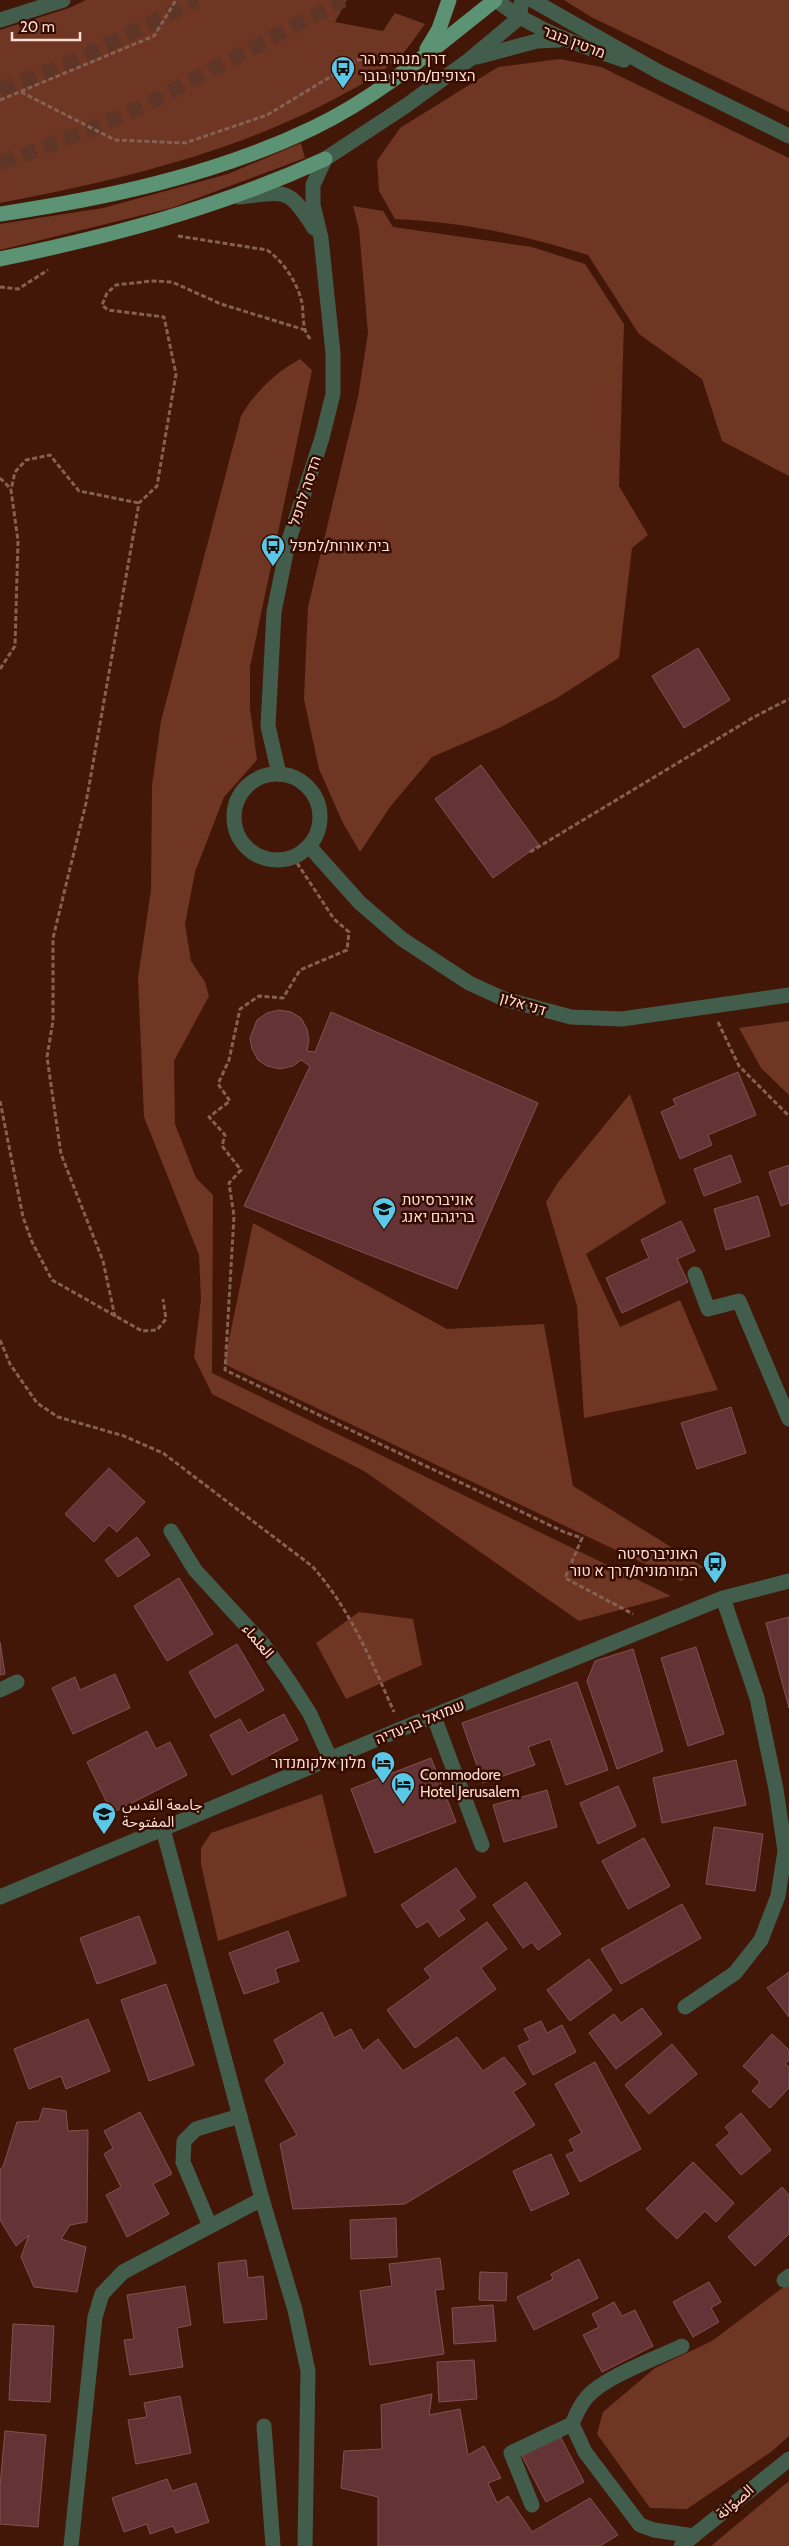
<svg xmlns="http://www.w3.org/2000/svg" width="789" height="2546" font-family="Cabin,'Noto Sans Arabic',Heebo,sans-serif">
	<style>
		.green { fill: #6f3624 }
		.building { fill: #643335; stroke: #855052 }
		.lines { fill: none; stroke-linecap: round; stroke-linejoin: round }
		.major-tunnel { stroke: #5e3527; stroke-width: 15; stroke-dasharray: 15 8; stroke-linecap: butt }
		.path { stroke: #866053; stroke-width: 3; stroke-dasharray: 5 2.5; stroke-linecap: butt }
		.minor { stroke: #435d4d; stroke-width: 15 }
		.major { stroke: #5b9374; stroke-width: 15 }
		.labels { text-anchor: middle; stroke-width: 5; stroke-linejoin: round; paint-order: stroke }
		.street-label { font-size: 15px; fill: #fddfd5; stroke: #360c01 }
		.poi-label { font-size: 15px; fill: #fddfd5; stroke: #360c01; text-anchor: start }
	</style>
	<rect width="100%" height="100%" fill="#421708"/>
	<g class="green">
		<path d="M86 0H347L335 22 383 31 395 13 425 24C416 36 406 52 394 62 372 80 344 94 319 107 218 157 110 182 0 203V30L69 8Z"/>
		<path d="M564 0H789V112L591 17Z"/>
		<path d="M560 59 601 67 789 158V476L722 441 702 379 639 334 588 255C522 235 464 222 395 219L379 191 377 161 400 128 498 67Z"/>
		<path d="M301 143 305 158 171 208 0 250V224L103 208 228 174Z"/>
		<path d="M353 206 383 211 393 227 532 247 585 264 624 324 619 486 648 535 632 548 619 658 557 698 499 728 432 757 390 807 360 852 343 823 319 769 304 699 308 607 358 397 368 333 359 229Z"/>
		<path d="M300 359 312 370 250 667V708L257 760 224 797 195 872 185 924 191 961 205 982 209 996 174 1061 175 1124 196 1178 213 1195 212 1373 671 1596 579 1621 364 1471 212 1394 194 1357 201 1299 199 1255 144 1117 138 978 151 890 152 786 161 721 241 416C255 392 276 372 300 359Z"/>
		<path d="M789 1021V1095L761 1068 739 1028Z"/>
		<path d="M630 1094 666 1203 586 1254 620 1327 680 1300 718 1390 584 1418 577 1306 546 1202 559 1181Z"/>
		<path d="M253 1223 447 1329 544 1324 573 1486 703 1567 681 1581 224 1364Z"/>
		<path d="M359 1612 413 1619 422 1665 346 1699 316 1643Z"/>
		<path d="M322 1794 347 1896 218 1941 201 1864V1848L211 1833Z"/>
		<path d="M789 2283V2436L771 2452 687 2509 650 2508 597 2434 603 2412 655 2368 712 2341Z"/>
		<path d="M789 2481V2546H711Z"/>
	</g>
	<g class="building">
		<path d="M698 648 730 700 684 728 652 676Z"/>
		<path d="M481 765 539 845 493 878 435 799Z"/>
		<path d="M279 1010 291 1012 301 1018 307 1029 309 1040 307 1051 315 1052 331 1012 538 1103 457 1289 244 1206 310 1066 301 1060 293 1066 280 1069 267 1066 258 1060 252 1049 250 1038 257 1020 267 1013Z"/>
		<path d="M738 1072 756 1115 708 1135 712 1145 680 1159 661 1112 676 1105 673 1099Z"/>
		<path d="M731 1155 741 1182 704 1196 694 1169Z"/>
		<path d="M789 1165V1203L781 1206 769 1172Z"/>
		<path d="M758 1196 770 1236 726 1250 714 1209Z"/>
		<path d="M681 1221 695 1251 677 1259 688 1282 622 1313 606 1278 649 1258 641 1240Z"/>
		<path d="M731 1407 746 1453 697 1469 681 1423Z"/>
		<path d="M109 1468 145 1502 117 1532 109 1525 94 1542 65 1514Z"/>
		<path d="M137 1537 150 1555 118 1577 105 1560Z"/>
		<path d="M179 1578 213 1634 167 1661 134 1606Z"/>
		<path d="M789 1617V1708L766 1623Z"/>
		<path d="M0 1642 5 1674 0 1675Z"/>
		<path d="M237 1644 264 1690 215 1718 189 1672Z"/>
		<path d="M696 1647 724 1734 688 1746 661 1658Z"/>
		<path d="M633 1649 663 1751 617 1769 587 1681 595 1661Z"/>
		<path d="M115 1674 130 1708 73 1734 52 1688 75 1677 80 1690Z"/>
		<path d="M577 1682 608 1770 566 1785 550 1739 528 1747 535 1765 483 1783 462 1723Z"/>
		<path d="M284 1714 298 1740 232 1775 210 1735 240 1719 248 1733Z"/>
		<path d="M147 1731 156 1749 170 1742 187 1775 112 1813 87 1762Z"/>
		<path d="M431 1758 456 1822 375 1853 351 1789Z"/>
		<path d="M736 1760 746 1805 662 1823 653 1778Z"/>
		<path d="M618 1786 636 1826 598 1844 580 1803Z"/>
		<path d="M547 1790 557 1827 504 1842 493 1805Z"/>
		<path d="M714 1827 763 1834 755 1891 706 1884Z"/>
		<path d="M644 1838 670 1886 628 1909 602 1861Z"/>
		<path d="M456 1868 476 1897 458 1910 465 1919 439 1937 428 1921 417 1928 401 1905Z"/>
		<path d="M526 1882 561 1934 538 1950 532 1942 523 1948 493 1905Z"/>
		<path d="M682 1904 701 1938 621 1984 601 1949Z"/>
		<path d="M139 1916 156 1963 97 1984 80 1938Z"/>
		<path d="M487 1922 507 1949 481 1968 496 1989 415 2048 387 2010 431 1978 424 1969Z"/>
		<path d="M288 1931 299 1961 275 1969 279 1982 244 1994 229 1953Z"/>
		<path d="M589 1959 612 1990 570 2021 547 1990Z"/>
		<path d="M789 1972V2017L767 1988Z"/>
		<path d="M166 1984 194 2065 149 2081 121 2000Z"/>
		<path d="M642 2008 662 2034 616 2069 589 2033 614 2014 621 2023Z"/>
		<path d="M322 2012 334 2038 351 2029 363 2051 378 2039 403 2071 457 2037 483 2071 504 2057 526 2084 513 2092 535 2125 405 2204 293 2209 280 2144 297 2135 265 2080 285 2063 274 2040Z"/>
		<path d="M88 2019 110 2071 66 2089 61 2076 29 2089 14 2049Z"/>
		<path d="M541 2021 547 2033 562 2025 576 2052 533 2075 518 2046 530 2040 524 2029Z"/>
		<path d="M772 2034 789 2050V2060L785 2064 789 2067V2088L770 2108 752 2091 760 2082 743 2066Z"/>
		<path d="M672 2044 697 2074 649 2114 625 2085Z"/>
		<path d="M595 2062 641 2149 580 2182 566 2155 575 2151 569 2140 582 2133 555 2084Z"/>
		<path d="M43 2108 66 2111 68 2131 88 2130 87 2222 70 2225 61 2239 86 2247 77 2292 34 2287 21 2257 29 2235 16 2246 0 2220V2169L3 2167 17 2122 39 2121Z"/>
		<path d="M140 2112 172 2174 153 2184 169 2214 127 2237 106 2195 121 2187 104 2154 113 2148 104 2131Z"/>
		<path d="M741 2113 771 2150 741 2175 716 2145 730 2133 725 2127Z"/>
		<path d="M551 2154 569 2194 531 2211 513 2171Z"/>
		<path d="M693 2162 734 2203 716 2222 705 2211 677 2239 646 2209Z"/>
		<path d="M782 2187 789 2195V2234L755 2266 728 2237Z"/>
		<path d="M396 2218 397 2257 351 2259 350 2220Z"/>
		<path d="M440 2258 444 2289 435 2290 444 2354 370 2365 360 2291 392 2286 389 2264Z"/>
		<path d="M579 2259 598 2298 534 2330 517 2297 553 2279 551 2274Z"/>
		<path d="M246 2260 248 2278 263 2276 267 2319 224 2323 218 2263Z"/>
		<path d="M480 2272 507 2273 506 2301 479 2300Z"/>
		<path d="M709 2282 721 2302 711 2308 719 2322 693 2337 673 2302Z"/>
		<path d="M185 2286 191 2325 177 2328 183 2367 130 2375 124 2340 134 2339 127 2295Z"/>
		<path d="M614 2302 622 2316 635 2310 653 2346 602 2372 583 2335 599 2327 592 2314Z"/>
		<path d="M493 2305 496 2341 454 2344 452 2308Z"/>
		<path d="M13 2324 54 2326 50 2402 9 2400Z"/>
		<path d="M474 2360 477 2399 439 2402 437 2362Z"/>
		<path d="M432 2394 429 2415 460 2409 468 2455 484 2446 501 2478 488 2483 497 2503 508 2496 532 2532 590 2498 618 2535 600 2546H378V2497L341 2488 344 2451 382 2449 381 2405Z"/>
		<path d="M180 2396 191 2453 136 2464 128 2420 147 2417 144 2403Z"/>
		<path d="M5 2431 46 2435 38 2527 0 2524V2487Z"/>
		<path d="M560 2436 584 2482 546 2502 522 2456Z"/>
		<path d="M167 2479 172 2491 196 2483 209 2522 176 2533 173 2526 150 2534 147 2524 124 2532 112 2498Z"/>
	</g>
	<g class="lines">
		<g class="major-tunnel">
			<path d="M0 90 67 64 197 0"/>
			<path d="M0 163 85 132 147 104 343 0"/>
		</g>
		<g class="path">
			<path d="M21 92 115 140 185 143 267 115 358 60 394 55"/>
			<path d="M0 100 154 36 176 0"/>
			<path d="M178 236 267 250C283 261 296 281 301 299 305 311 300 332 312 340"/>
			<path d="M0 287 18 289 48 270"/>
			<path d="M0 478 11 489"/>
			<path d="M0 669 15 646 18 541 11 490 15 472 26 460 50 455 79 491 139 503"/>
			<path d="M530 852 754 717 789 699"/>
			<path d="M297 863 334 919 349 932 347 950 300 970 283 998 259 996 240 1009 229 1060 218 1084 230 1101 209 1117 225 1135 222 1146 241 1170 229 1183 234 1216 225 1370 564 1532 582 1538 565 1578 633 1614"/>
			<path d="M718 1022 739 1066 789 1116"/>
			<path d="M0 1101 23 1217 32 1242 52 1280 142 1331 157 1330 166 1319 163 1299"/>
			<path d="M115 1317 103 1261 61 1154 47 1057 53 1021V938L86 803 139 503 157 486 176 374 164 317 108 310 102 305 107 293 116 285 152 281 172 282 221 304 305 330"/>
			<path d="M0 1340 10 1364 37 1403 58 1417 124 1436 163 1453 312 1566C349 1607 372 1662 394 1712"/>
		</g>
		<g class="minor">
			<path d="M496 0C534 30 578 45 624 60"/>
			<path d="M532 0 659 72 789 136"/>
			<path d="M0 20 63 0"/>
			<path d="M477 57 537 41 559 40"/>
			<path d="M239 197C286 192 288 186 314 228"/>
			<path d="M279 774 268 726 274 612 288 543 322 438 333 394V353L321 238 313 205V185L325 159 407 105 469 60 519 18 522 0"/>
			<circle cx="277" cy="817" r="43"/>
			<path d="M309 846 360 903 402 939 469 983 504 999 571 1017 622 1019 789 995"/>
			<path d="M695 1274 708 1309 739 1301 789 1419"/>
			<path d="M171 1531 195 1570 263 1644 289 1681 310 1714 331 1760"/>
			<path d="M0 1690 17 1682"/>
			<path d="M434 1717 482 1845"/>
			<path d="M163 1829 262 2199 295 2310 308 2371 305 2546"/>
			<path d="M0 1897 401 1729 723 1598 789 1581"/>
			<path d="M685 2007 735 1973 761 1940 778 1896 785 1851 776 1789 757 1698 723 1598"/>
			<path d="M210 2226 183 2162 184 2141 196 2129 240 2116"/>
			<path d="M784 2280 789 2276"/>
			<path d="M682 2346C657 2358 604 2377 587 2397 580 2405 576 2414 572 2424L585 2452 640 2525 654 2530 694 2536"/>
			<path d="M264 2426 273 2546"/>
			<path d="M532 2505 511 2453 572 2424"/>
			<path d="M71 2546 95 2317 102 2294 123 2272 262 2199"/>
			<path d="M681 2546 789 2459"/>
		</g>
		<g class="major">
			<path d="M427 49 439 29 449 0"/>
			<path d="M0 214C107 198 215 175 313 128 380 96 437 46 495 0"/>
			<path d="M0 259C115 235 218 208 325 159"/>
		</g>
	</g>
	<defs>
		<g id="bus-pin" transform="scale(1.25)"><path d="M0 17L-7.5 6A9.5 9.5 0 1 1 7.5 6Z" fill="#5ac8e6" stroke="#360c01"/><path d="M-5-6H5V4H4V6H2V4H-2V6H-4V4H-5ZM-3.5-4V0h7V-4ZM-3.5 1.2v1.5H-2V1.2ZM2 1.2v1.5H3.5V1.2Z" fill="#111"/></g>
		<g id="university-pin" transform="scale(1.25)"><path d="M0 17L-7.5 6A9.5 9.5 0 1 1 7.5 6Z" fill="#5ac8e6" stroke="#360c01"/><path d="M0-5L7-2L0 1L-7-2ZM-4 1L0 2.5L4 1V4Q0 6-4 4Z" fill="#111"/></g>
		<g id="hotel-pin" transform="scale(1.25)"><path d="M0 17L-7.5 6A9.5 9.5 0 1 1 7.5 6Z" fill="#5ac8e6" stroke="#360c01"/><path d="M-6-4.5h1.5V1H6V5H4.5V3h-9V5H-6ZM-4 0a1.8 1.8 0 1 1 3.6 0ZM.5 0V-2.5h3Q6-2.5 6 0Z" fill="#111"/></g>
	</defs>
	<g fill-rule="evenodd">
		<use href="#bus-pin" x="343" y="68"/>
		<use href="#bus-pin" x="273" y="546"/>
		<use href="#university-pin" x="384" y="1209"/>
		<use href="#bus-pin" x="715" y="1563"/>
		<use href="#hotel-pin" x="383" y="1763"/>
		<use href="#hotel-pin" x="403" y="1784"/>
		<use href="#university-pin" x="104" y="1814"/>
	</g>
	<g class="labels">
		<g class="street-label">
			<text transform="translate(574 42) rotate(21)" y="5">מרטין בובר</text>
			<text transform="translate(305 491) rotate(-72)" y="5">הדסה למפל</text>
			<text transform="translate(523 1004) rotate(17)" y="5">דני אלון</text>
			<text transform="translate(258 1641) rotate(50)" y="5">العلماء</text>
			<text transform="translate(420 1722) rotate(-22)" y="5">שמואל בן-עדיה</text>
			<text transform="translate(735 2502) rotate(-41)" y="5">الصوّانة</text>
		</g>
		<g class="poi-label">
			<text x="360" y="64">דרך מנהרת הר<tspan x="360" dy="17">הצופים/מרטין בובר</tspan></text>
			<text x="290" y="551">בית אורות/למפל</text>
			<text x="402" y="1205">אוניברסיטת<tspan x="402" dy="17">בריגהם יאנג</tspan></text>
			<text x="698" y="1559" text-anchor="end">האוניברסיטה<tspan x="698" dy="17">המורמונית/דרך א טור</tspan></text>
			<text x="366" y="1768" text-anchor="end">מלון אלקומנדור</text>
			<text x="420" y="1780">Commodore<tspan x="420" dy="17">Hotel Jerusalem</tspan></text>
			<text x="122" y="1810">جامعة القدس<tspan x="122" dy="17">المفتوحة</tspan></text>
		</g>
	</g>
	<path d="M12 32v8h68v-8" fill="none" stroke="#fddfd5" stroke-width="2.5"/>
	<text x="20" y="32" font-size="15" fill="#fddfd5" stroke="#360c01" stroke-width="4" paint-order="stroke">20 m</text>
</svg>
